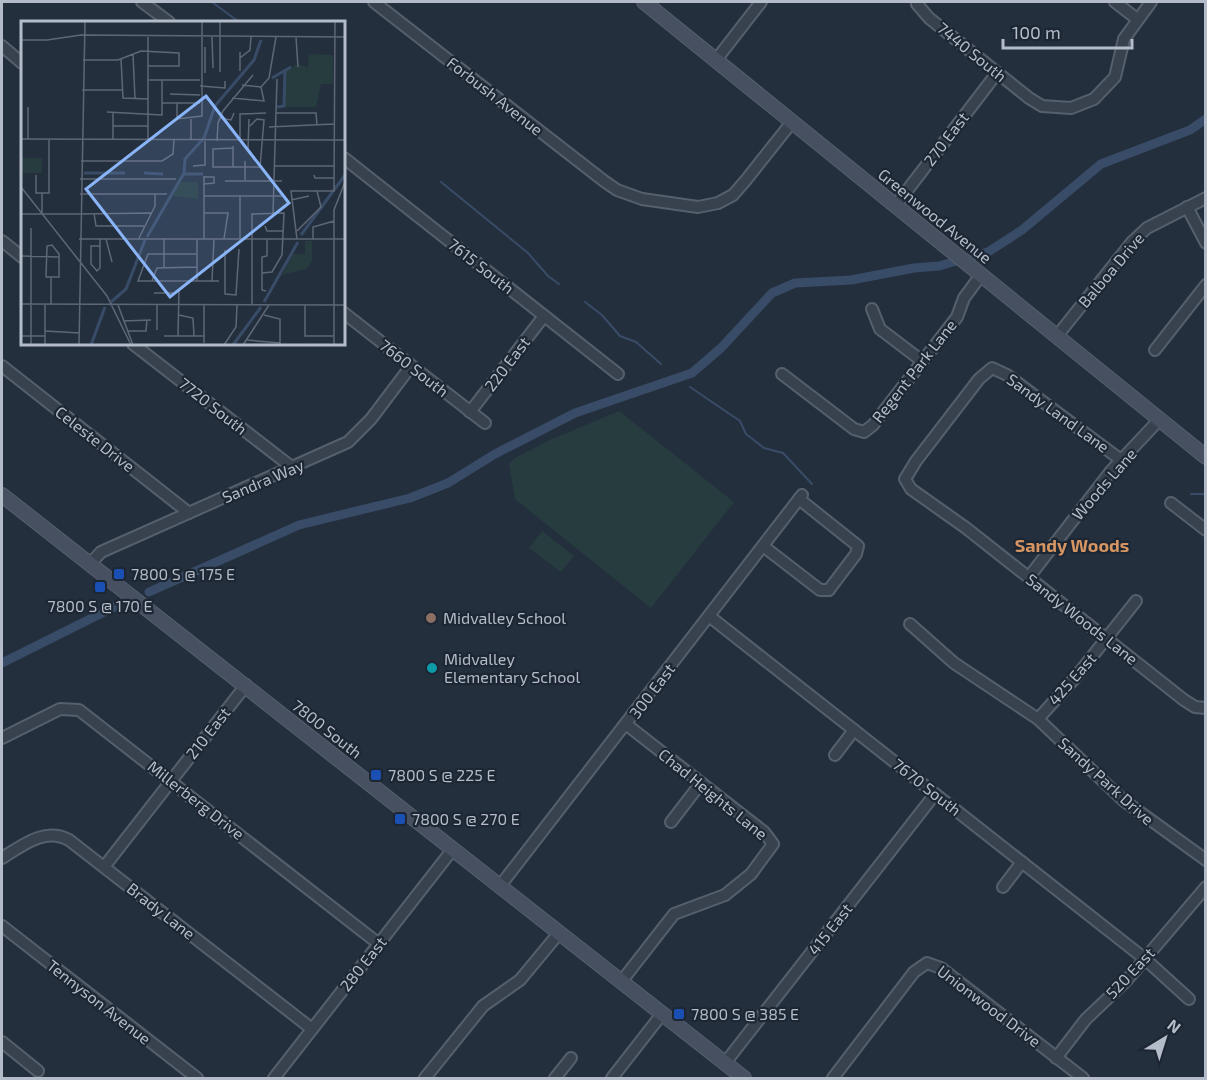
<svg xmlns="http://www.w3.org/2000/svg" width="1207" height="1080" font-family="'Exo 2',sans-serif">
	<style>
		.green { fill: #263c3f }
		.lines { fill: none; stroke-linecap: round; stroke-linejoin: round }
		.stream { stroke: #394c67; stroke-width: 2 }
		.canal { stroke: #394c67; stroke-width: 9 }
		.street-casing { stroke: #565f6c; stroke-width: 14 }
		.secondary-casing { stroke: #565f6c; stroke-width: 16 }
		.street { stroke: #38414e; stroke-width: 10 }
		.secondary { stroke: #465061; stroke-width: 14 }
		.transit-dot { fill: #1a4fb4; stroke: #1d2633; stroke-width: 2 }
		.education-dot { fill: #8d6e63; stroke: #1d2633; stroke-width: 2 }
		.culture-dot { fill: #0f9aa8; stroke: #1d2633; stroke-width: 2 }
		.labels { text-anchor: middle; stroke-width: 4.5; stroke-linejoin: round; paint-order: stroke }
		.street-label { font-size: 16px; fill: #b4bcc9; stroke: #1d2633 }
		.poi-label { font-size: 16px; fill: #b4bcc9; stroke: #1d2633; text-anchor: start }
		.neighbourhood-label { font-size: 18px; font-weight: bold; fill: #d59563; stroke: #1d2633 }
		.inset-river { fill: none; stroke: #394c67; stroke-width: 3 }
		.inset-road { fill: none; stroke: #5e6776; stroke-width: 1.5 }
		.view { fill: #8ab4f8; fill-opacity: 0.15; stroke: #8ab4f8; stroke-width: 3 }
		.inset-edge { fill: none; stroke: #b4bcc9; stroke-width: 3 }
	</style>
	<rect width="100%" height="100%" fill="#242f3e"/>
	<g class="green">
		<path d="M619 411 734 502 651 608 515 499 509 464 513 459 552 439Z"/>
		<path d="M542 531 574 556 561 572 529 548Z"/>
	</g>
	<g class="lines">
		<g class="stream">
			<path d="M212 2 239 22"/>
			<path d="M441 182 528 253 548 276 559 284"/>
			<path d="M585 302 602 315 620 336 636 342 661 364"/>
			<path d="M690 387 740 421 746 434 764 448 783 453 812 484"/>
			<path d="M1191 494H1206"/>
		</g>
		<g class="canal">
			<path d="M149 592 299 525 410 498 448 483 495 454 575 413 692 373 721 348 772 293 795 283 851 280 914 268 939 266 988 252 1022 230 1101 164 1190 130 1206 119"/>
			<path d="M2 663 118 605"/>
		</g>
		<g class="street-casing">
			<g id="street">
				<path d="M142 2 169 22"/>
				<path d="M374 2 604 181 617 190 642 199 698 207 718 203 733 195 746 180 792 122"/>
				<path d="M918 2 917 4 929 18 1029 98 1042 106 1071 108 1094 99 1115 77 1124 39 1151 2"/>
				<path d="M1115 2 1137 19"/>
				<path d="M2 46 22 63"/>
				<path d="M716 60 761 2"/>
				<path d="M344 158 618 374"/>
				<path d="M896 205 997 73"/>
				<path d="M1187 207 1206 243"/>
				<path d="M2 241 22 257"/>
				<path d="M872 309 880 329 922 361"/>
				<path d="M344 313 485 423"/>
				<path d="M1057 336 1132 242 1147 228 1206 198"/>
				<path d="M133 344 293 468"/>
				<path d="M1155 350 1206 285"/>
				<path d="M2 366 189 513"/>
				<path d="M782 374 854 429 864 432 873 425 957 317 964 298 981 275"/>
				<path d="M470 412 544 316"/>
				<path d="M1121 460 1007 375 992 368 979 379 916 461 905 479 911 489 966 528 1184 700 1195 707 1206 708"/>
				<path d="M1171 503 1206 530"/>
				<path d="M763 546 820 590H829L831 587 856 554 858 546 799 499"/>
				<path d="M90 564 101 552 348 442 371 419 411 366"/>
				<path d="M1029 577 1111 471 1159 420"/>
				<path d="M709 616 1145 959 1189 999"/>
				<path d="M910 624 954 663 1038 719 1123 800 1206 860"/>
				<path d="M1038 719 1075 678 1136 601"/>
				<path d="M2 738 60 709 79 710 379 944"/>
				<path d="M835 755 854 730"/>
				<path d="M671 822 701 783"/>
				<path d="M2 858C23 845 45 827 69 840L312 1029"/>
				<path d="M104 867 246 685"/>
				<path d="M500 886 802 495"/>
				<path d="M1003 887 1022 862"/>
				<path d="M2 926 197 1078"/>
				<path d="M621 982 674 914 725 895 751 874 773 844 764 832 627 725"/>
				<path d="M2 1042 38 1071"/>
				<path d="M1056 1058 1086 1019 1126 981 1206 887"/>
				<path d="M725 1063 935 794"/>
				<path d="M274 1078 453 849"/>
				<path d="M425 1078 483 1006 520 980 559 933"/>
				<path d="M555 1078 571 1058"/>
				<path d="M612 1078 662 1014"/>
				<path d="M833 1078 914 972 927 963 941 968 1083 1078"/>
			</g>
		</g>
		<g class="secondary-casing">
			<g id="secondary">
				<path d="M644 2 1206 457"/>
				<path d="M2 495 744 1078"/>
			</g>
		</g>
		<use href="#street" class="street"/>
		<use href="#secondary" class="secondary"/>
	</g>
	<g class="transit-dot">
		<rect x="113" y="568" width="12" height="12" rx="3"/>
		<rect x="94" y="581" width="12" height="12" rx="3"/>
		<rect x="370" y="769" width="12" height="12" rx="3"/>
		<rect x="394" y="813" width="12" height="12" rx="3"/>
		<rect x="673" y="1008" width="12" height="12" rx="3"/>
	</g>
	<circle class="education-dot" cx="431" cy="618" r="6"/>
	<circle class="culture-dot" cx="432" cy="668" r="6"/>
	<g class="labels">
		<g class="street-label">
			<text transform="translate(972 52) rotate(39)" y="6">7440 South</text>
			<text transform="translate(495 96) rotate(38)" y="6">Forbush Avenue</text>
			<text transform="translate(946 139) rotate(-53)" y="6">270 East</text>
			<text transform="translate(935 216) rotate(39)" y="6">Greenwood Avenue</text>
			<text transform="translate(481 266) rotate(38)" y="6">7615 South</text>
			<text transform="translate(1111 270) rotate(-50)" y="6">Balboa Drive</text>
			<text transform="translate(507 364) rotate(-53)" y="6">220 East</text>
			<text transform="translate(414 368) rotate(38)" y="6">7660 South</text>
			<text transform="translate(914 371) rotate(-52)" y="6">Regent Park Lane</text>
			<text transform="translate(213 406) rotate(38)" y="6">7720 South</text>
			<text transform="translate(1058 413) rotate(36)" y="6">Sandy Land Lane</text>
			<text transform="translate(95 439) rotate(38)" y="6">Celeste Drive</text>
			<text transform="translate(263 481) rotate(-23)" y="6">Sandra Way</text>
			<text transform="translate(1104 484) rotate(-49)" y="6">Woods Lane</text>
			<text transform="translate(1082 619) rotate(38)" y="6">Sandy Woods Lane</text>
			<text transform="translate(1072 679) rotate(-49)" y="6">425 East</text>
			<text transform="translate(652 691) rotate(-53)" y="6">300 East</text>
			<text transform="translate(327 729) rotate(38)" y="6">7800 South</text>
			<text transform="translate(208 733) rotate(-52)" y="6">210 East</text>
			<text transform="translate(1106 781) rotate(42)" y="6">Sandy Park Drive</text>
			<text transform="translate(927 787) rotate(38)" y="6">7670 South</text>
			<text transform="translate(713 794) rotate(39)" y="6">Chad Heights Lane</text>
			<text transform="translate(196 800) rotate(38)" y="6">Millerberg Drive</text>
			<text transform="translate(161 911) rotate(38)" y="6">Brady Lane</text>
			<text transform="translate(830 929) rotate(-52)" y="6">415 East</text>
			<text transform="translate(363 964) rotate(-52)" y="6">280 East</text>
			<text transform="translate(1130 973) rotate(-47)" y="6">520 East</text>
			<text transform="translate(99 1002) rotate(38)" y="6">Tennyson Avenue</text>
			<text transform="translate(989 1006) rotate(37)" y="6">Unionwood Drive</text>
		</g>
		<g class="poi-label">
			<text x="131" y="580">7800 S @ 175 E</text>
			<text x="100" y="612" text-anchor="middle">7800 S @ 170 E</text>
			<text x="443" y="624">Midvalley School</text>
			<text x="444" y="665">Midvalley<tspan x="444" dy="18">Elementary School</tspan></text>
			<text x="388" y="781">7800 S @ 225 E</text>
			<text x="412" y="825">7800 S @ 270 E</text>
			<text x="691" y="1020">7800 S @ 385 E</text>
		</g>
		<g class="neighbourhood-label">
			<text x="1072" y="552">Sandy Woods</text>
		</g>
	</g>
	<g transform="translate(21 21)">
		<rect width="324" height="324" fill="#242f3e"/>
		<path d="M288 33 312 34V63H300L295 86H264L265 49 277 43 287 46ZM0 137H21V152H0ZM158 161H177V178L152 175ZM284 220H291V240L285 248 261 254 272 233H284Z" fill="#263c3f"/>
		<path class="inset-river" d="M251 57 270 46M256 86 263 85 264 49M63 152H104M123 152 142 153M163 153H182M280 214 324 154M126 216 163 152 164 138 183 117 194 85 233 39 240 19M90 281 105 268 124 219M243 281 277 221M70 324 84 286M212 324 240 286"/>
		<path class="inset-road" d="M199 0V51M191 16 192 47M275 16 277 46M0 19H27M26 19 60 14 324 16M219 31V50M112 33 114 78M219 37 229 29 230 16M100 38 102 77 127 78M62 39H97L120 30 158 32V45H127M184 52V26M127 59H179M221 64 240 66M179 65 204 67V60M240 66 248 57 255 16M61 69H101M149 73 179 74M211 77 243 80 240 66M141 82H179M156 82V98L181 95V0M86 91 141 94V59M255 92H295L296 104M199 97 210 99 213 92M170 98V119M92 105H127M248 106 313 103M0 118 324 119M7 118V86M92 118V91M127 119V16M196 120 197 102 202 90 232 54M219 120V93L245 92M212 127 192 128V146H239L243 99 236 98 229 105M227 128 228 98M60 140H141L152 133 153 119M172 145 184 144V120M254 145H313M212 146V125M15 154V172H28V118M293 154 294 157H313M183 155V218M183 156H193V162L183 163M59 158H155M224 159V140M204 160H261M0 166 86 275 110 324M21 172V192M59 173H146M183 175H261M219 175V218M270 179 288 175M73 192 75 205H123M183 192H207L203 218M252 192 256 58M0 193H59M59 193 130 192M244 205 246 210H262M276 210 300 186 296 170M118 217 134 185V173M143 217V246M58 218H324M85 218 91 241M176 218V260M276 218 270 170H313L314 0M292 218V206L313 200M31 224 38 233V256H25L26 225ZM79 225H70V243L76 250 79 247V218M204 229V273L215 274 218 228M176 233H127L117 260H198M0 235 38 236M131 260 136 247 176 246M191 260 193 218M245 270 241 269V236L246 235V218M133 272H152M0 283 324 284M30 283V256M97 284 112 324M231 284V193L263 192 261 234 251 251 241 252M284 284V315H313M158 294 172 297 173 315M243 294 259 298V324M102 300 130 299M136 309V284M24 310 59 312M106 310H125L126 299M0 315H24M143 315H183M157 315 158 268M226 319 259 322M183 322V284M10 324V207M24 324V283M58 324 64 0M178 324H199M203 324 215 306 216 284M222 324 248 284M313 324V189L324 161"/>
		<path class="view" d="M185 75 268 182 149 276 65 168Z"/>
		<rect width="324" height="324" class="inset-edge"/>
	</g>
	<rect width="1207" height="1080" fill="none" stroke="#b4bcc9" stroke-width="6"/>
	<g transform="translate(1165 1038) rotate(38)" stroke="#1d2633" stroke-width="4.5" paint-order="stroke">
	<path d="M0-4.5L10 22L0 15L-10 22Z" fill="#b4bcc9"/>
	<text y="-9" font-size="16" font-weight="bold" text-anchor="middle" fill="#b4bcc9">N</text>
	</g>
	<path d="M1003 39v9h129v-9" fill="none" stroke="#b4bcc9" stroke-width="3"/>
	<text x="1012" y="39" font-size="18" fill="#b4bcc9" stroke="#1d2633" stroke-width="4.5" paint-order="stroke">100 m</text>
</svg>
